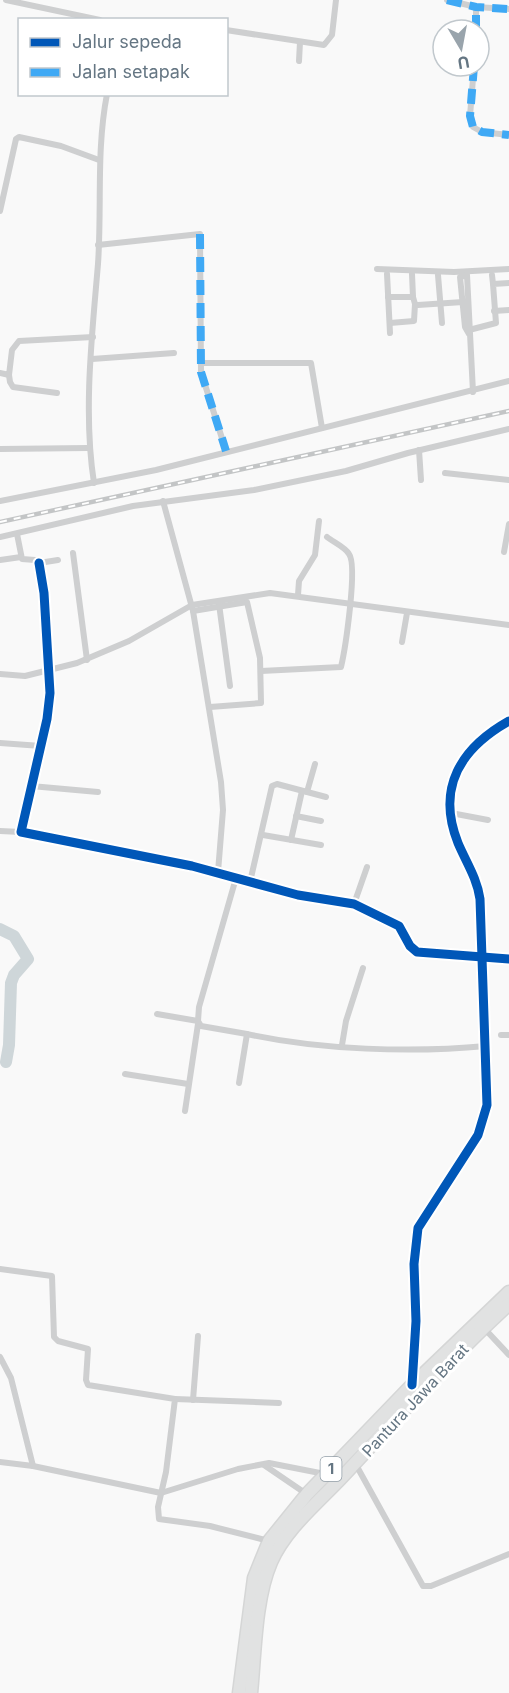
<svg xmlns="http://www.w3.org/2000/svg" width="509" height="1693" font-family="Inter,sans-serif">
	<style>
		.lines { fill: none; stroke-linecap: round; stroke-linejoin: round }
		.river { stroke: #ced6d9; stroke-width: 12 }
		.highway-casing { stroke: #d5d6d6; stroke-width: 15 }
		.street { stroke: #cecfd0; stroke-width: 6 }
		.highway { stroke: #e1e2e2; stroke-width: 12 }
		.rail-casing { stroke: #c3c5c6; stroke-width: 4.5 }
		.rail { stroke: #fff; stroke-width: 2; stroke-dasharray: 7; stroke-linecap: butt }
		.quiet { stroke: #3fa9f5; stroke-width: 8; stroke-dasharray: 15 8; stroke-linecap: butt }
		.cycleway-casing { stroke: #fff; stroke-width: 13 }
		.cycleway { stroke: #0057b8; stroke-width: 9 }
		.labels { text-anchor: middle; stroke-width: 6; stroke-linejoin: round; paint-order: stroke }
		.shield { fill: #fff; stroke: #939fa8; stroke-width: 1.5 }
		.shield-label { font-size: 15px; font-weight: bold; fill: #657683 }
		.street-label { font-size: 16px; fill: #657683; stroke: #fff }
	</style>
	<rect width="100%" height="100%" fill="#f9f9f9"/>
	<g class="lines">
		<path class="river" d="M0 929 14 936 28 959 14 975 11 983 9 1045 6 1062"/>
		<g class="highway-casing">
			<g id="highway">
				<path d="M239 1693 254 1578 269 1541 307 1494 412 1385 509 1292"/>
				<path d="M251 1693C255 1653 255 1599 271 1562 286 1528 319 1502 344 1475 398 1417 451 1357 509 1304"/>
			</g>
		</g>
		<g class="street">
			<path d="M6 0 100 20"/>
			<path d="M447 0 476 7 509 9"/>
			<path d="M226 30 324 45 332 35 336 0"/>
			<path d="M476 30V7"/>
			<path d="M299 61 300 42"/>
			<path d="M474 66 470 116 473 127 482 132 509 135"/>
			<path d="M0 211 16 139 19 137 61 146 99 160"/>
			<path d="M98 245 200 234 201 372 226 451"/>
			<path d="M377 269 454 272 509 269"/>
			<path d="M387 274 390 333"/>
			<path d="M412 274 413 297"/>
			<path d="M438 275 442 323"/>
			<path d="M492 275 493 284"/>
			<path d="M388 297H413L415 304 418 305 463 302"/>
			<path d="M494 311 509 310"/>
			<path d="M390 323 414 321 415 304"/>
			<path d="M469 330 496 323 493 284 509 283"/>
			<path d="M469 334 465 327 460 277 467 275 473 392"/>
			<path d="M92 359 174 353"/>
			<path d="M201 363H311L322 428"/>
			<path d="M0 373 9 375 12 350 19 341 93 337"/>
			<path d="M9 375 10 382 13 387 57 393"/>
			<path d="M0 449 88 448"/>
			<path d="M419 450 421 480"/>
			<path d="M445 473 509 480"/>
			<path d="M94 483C83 413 92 335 98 264 102 207 96 151 107 94"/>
			<path d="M0 501 156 470 509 381"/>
			<path d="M163 501 193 611 221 782 223 810 218 872"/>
			<path d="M17 534 22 559 35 560 39 563 58 560"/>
			<path d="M0 537 133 506 254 490 346 471 408 453 509 429"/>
			<path d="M504 552 509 524"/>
			<path d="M73 553 87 660"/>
			<path d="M0 560 21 557"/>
			<path d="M39 563 44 593 50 693 47 719 21 832 192 866 298 895 354 904 399 926 410 946 417 952 509 959"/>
			<path d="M298 595 299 581 315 555 319 521"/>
			<path d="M219 604 230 686"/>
			<path d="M193 611 247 602 260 658 261 703 210 707"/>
			<path d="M402 642 407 613"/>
			<path d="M261 671 341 667C345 650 358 566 349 554 345 547 333 542 327 537"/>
			<path d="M0 674 25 676 77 663 129 641 192 605 270 593 509 625"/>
			<path d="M0 743 41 746"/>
			<path d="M31 786 98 792"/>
			<path d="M307 792 315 764"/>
			<path d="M451 813 488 820"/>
			<path d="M296 816 321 821"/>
			<path d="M0 831 21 832"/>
			<path d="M263 835 321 845"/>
			<path d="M291 840 302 791"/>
			<path d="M236 878 199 1007 198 1021 201 1026 247 1034 239 1083"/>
			<path d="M250 882 272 786 277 784 326 797"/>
			<path d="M354 904 367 867"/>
			<path d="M157 1014 198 1021"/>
			<path d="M247 1034C320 1050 412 1053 486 1046"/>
			<path d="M501 1035H509"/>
			<path d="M342 1045 346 1021 363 968"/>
			<path d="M125 1074 188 1084"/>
			<path d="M185 1111 198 1024"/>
			<path d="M0 1269 52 1276 54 1337 58 1341 88 1349 86 1380 88 1385 175 1399 166 1472 158 1507 159 1519 210 1526 269 1541"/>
			<path d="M483 1327 509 1355"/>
			<path d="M0 1357 11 1378 33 1466"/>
			<path d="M412 1384 416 1321 414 1264 418 1228 478 1135 487 1105 480 899C477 878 466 862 458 843 436 788 461 748 509 721"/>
			<path d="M175 1399 279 1403"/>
			<path d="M193 1400 198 1336"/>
			<path d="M0 1462 33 1466 161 1493 238 1469 269 1463 325 1474"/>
			<path d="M355 1463 423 1586H431L509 1554"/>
			<path d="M264 1465 308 1495"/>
		</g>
		<use href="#highway" class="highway"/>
		<g class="rail-casing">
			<path id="rail" d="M0 522 509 411"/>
		</g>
		<use href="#rail" class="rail"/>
		<g class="quiet">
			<path d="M447 0 476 7 509 9"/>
			<path d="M476 30V7"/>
			<path d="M474 66 470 116 473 127 482 132 509 135"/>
			<path d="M200 234 201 372 226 451"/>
		</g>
		<g class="cycleway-casing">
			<g id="cycleway">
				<path d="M39 563 44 593 50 693 47 719 21 832 192 866 298 895 354 904 399 926 410 946 417 952 509 959"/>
				<path d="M412 1385 416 1321 414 1264 418 1228 478 1135 487 1105 480 899C477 878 466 862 458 843 436 788 461 748 509 721"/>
			</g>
		</g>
		<use href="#cycleway" class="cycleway"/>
	</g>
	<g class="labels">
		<rect class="shield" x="320.5" y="1457" width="21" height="24" rx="4.5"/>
		<g class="shield-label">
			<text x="331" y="1474">1</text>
		</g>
		<g class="street-label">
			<text transform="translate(415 1400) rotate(-47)" y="6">Pantura Jawa Barat</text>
		</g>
	</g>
	<rect x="18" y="18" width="210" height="78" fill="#ffffff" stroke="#c1c8cd" stroke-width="1.5"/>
	<rect x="30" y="38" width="30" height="9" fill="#0057b8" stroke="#c1c8cd" stroke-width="1.5"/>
	<text x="72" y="48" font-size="18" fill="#657683">Jalur sepeda</text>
	<rect x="30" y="68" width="30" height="9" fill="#3fa9f5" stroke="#c1c8cd" stroke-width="1.5"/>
	<text x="72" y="78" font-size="18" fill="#657683">Jalan setapak</text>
	<g transform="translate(461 48) rotate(170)"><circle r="28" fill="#ffffff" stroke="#c1c8cd" stroke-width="1.5"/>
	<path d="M0-4.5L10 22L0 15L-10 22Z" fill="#99a4ac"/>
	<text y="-9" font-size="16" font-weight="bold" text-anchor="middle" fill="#657683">U</text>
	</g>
</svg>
